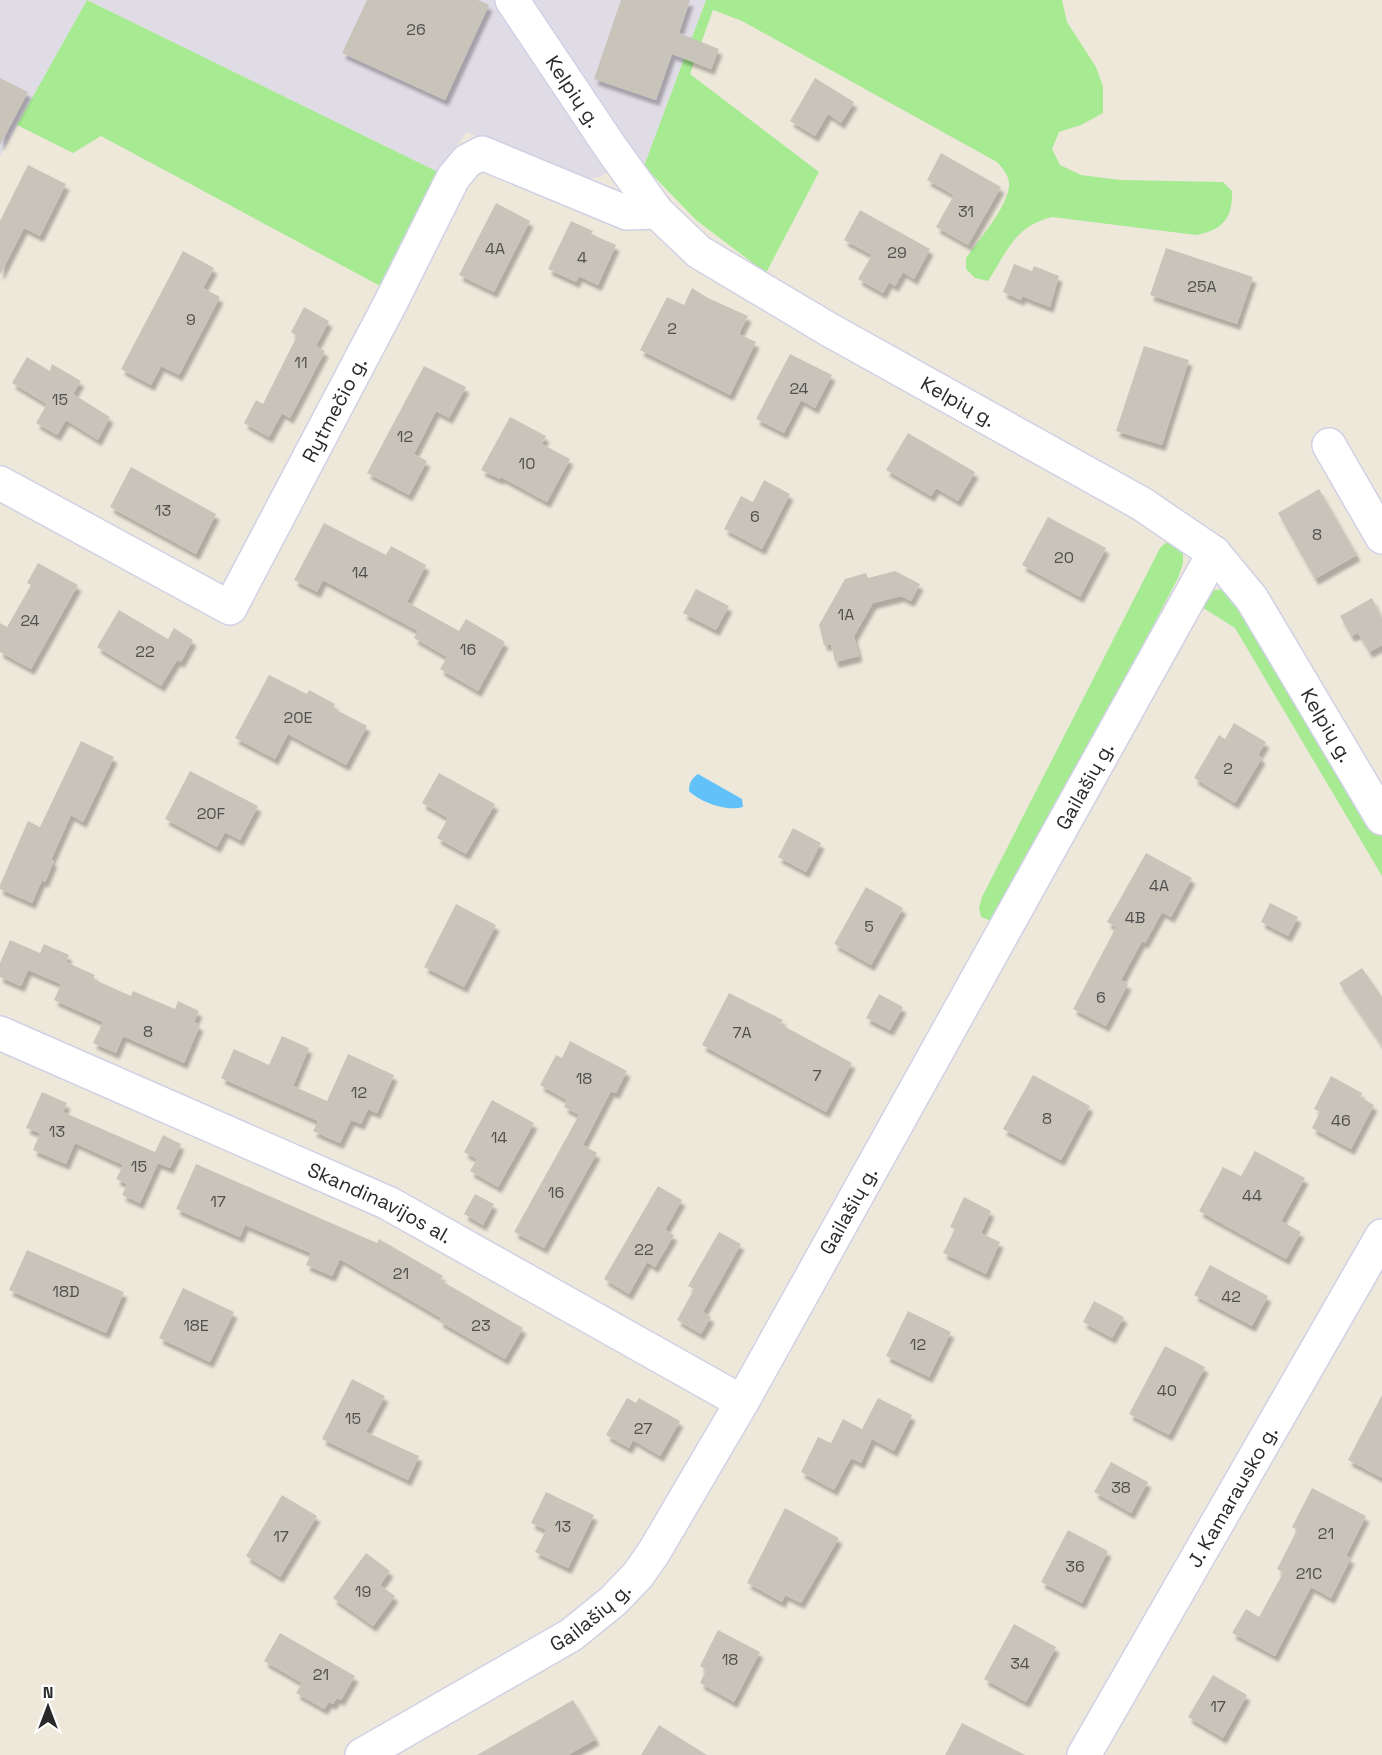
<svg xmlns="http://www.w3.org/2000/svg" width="1382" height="1755" font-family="'Space Grotesk',sans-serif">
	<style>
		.industrial { fill: #e0dce5 }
		.green { fill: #a6ea92 }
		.water { fill: #63c1fa }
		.building { fill: #c9c4ba; filter: url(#shadow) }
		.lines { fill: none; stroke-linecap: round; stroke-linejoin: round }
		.minor-casing { stroke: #d0d1e5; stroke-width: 36 }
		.minor { stroke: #fff; stroke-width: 33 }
		.labels { text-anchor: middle; stroke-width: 6; stroke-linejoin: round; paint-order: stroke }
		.number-label { font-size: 16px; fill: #52504e }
		.street-label { font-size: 20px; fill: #2a2a2a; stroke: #fff }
	</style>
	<defs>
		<filter id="shadow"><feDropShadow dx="3.5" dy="6" stdDeviation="1.5" flood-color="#0004"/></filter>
	</defs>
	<rect width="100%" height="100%" fill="#eee8db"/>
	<path class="industrial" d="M0 0H706L644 166 615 169 599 177 583 180 467 132 438 172 87 0 0 156Z"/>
	<g class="green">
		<path d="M87 0 438 172 382 287 101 136 73 153 17 125Z"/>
		<path d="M706 0H1062L1067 22 1096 67 1103 86V113L1081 125 1059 132 1052 149 1060 165 1081 175 1120 180 1223 182 1232 191C1233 219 1222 230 1196 235L1052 217C1015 226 1008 250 988 281L975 278 966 269V258C978 241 1011 203 1009 183 1008 174 1003 169 997 162L742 21 713 10 690 74 819 172 766 273 696 220 644 166Z"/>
		<path d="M1171 538 1183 548V563L1178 578 997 923 981 917 979 908 982 897 1160 548Z"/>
		<path d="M1225 589 1247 608 1382 834V876L1235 628 1197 604 1208 591Z"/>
	</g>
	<path class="water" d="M698 774 742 799 743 807C727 812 700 802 689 791 689 783 691 779 698 774Z"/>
	<g class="building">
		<path d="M367 0H478L489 5 445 100 342 53Z"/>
		<path d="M621 0H690L679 33 719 49 711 69 672 54 656 100 594 79Z"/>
		<path d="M0 78 28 92 0 145Z"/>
		<path d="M815 78 854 102 841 123 828 114 815 136 790 121Z"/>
		<path d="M941 153 1001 187 968 245 936 227 954 195 927 180Z"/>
		<path d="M28 165 66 184 40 236 24 228 0 275V221Z"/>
		<path d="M496 203 530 221 494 292 459 275Z"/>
		<path d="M860 210 930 249 914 279 903 272 895 286 889 282 883 293 858 279 872 255 844 240Z"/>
		<path d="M571 221 593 231 591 234 616 245 598 285 579 276 576 282 548 269Z"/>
		<path d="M1166 248 1253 277 1237 324 1150 295Z"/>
		<path d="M183 251 214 268 203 288 220 297 179 375 161 366 151 385 121 369Z"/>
		<path d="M1014 264 1032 271 1034 266 1059 276 1050 307 1022 296 1021 300 1003 292Z"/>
		<path d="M692 288 708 298 748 316 739 334 756 342 730 395 640 350 667 297 684 305Z"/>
		<path d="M304 307 329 321 316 346 325 351 290 418 282 413 269 437 244 423 256 400 263 404 297 336 291 332Z"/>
		<path d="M1144 346 1189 360 1162 445 1116 431Z"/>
		<path d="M790 354 832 375 815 408 801 400 784 433 756 419Z"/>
		<path d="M27 357 50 371 52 364 81 381 73 394 110 417 98 440 66 420 57 435 36 423 47 404 12 383Z"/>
		<path d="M424 366 466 387 449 418 436 411 414 454 427 461 409 495 367 473Z"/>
		<path d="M510 417 546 436 542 444 570 459 547 502 501 477 500 479 481 470Z"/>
		<path d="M908 433 975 472 958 501 936 488 931 496 886 470Z"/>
		<path d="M131 467 216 514 196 554 110 507Z"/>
		<path d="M764 480 790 494 762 549 724 529 741 496 753 502Z"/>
		<path d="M1319 489 1357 555 1315 579 1278 513Z"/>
		<path d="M1048 517 1106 548 1080 597 1022 565Z"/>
		<path d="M324 523 386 555 391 546 426 565 407 602 459 631 466 619 505 642 478 691 440 669 447 657 414 638 418 631 323 580 317 592 294 580Z"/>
		<path d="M38 563 78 585 31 669 0 652V623L7 627 31 585 27 583Z"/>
		<path d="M895 571 920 584 911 601 901 596 873 603 854 636 859 656 835 662 831 644 824 645 819 625 845 579 866 573 868 578Z"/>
		<path d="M696 589 729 606 716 630 683 613Z"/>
		<path d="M1372 598 1382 618V645L1369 652 1358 633 1351 636 1340 616Z"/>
		<path d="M119 610 168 639 174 628 193 640 181 662 177 660 161 686 97 647Z"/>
		<path d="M269 675 307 694 309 690 335 704 333 708 367 726 346 765 288 734 275 759 235 738Z"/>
		<path d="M1234 723 1266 742 1258 755 1262 758 1235 803 1194 778 1219 735 1225 739Z"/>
		<path d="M81 741 114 757 83 822 71 815 51 860 54 861 45 882 42 880 32 903 0 889V885L28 821 40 827Z"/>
		<path d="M190 771 258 806 240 840 225 832 217 847 165 819Z"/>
		<path d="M439 773 495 804 466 854 437 838 448 818 422 803Z"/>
		<path d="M793 828 821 843 806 872 778 857Z"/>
		<path d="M1146 853 1192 878 1171 917 1162 912 1145 943 1142 941 1121 980 1128 984 1106 1026 1073 1009 1116 927 1107 922Z"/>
		<path d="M866 887 903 908 871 965 834 944Z"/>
		<path d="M1270 903 1298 917 1288 936 1261 922Z"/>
		<path d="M456 904 496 925 464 987 424 967Z"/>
		<path d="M10 940 40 953 44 944 69 955 66 962 95 975 93 979 131 996 133 991 175 1009 178 1001 199 1011 194 1022 200 1025 184 1063 123 1036 116 1053 93 1043 103 1022 54 1000 61 984 28 970 21 986 0 977V963Z"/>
		<path d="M1362 968 1382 997V1046L1339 983Z"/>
		<path d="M729 993 783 1020 780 1024 852 1063 826 1112 702 1045Z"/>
		<path d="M879 994 903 1007 890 1030 866 1018Z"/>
		<path d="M282 1036 309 1048 293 1086 327 1101 348 1054 394 1075 377 1113 368 1109 361 1124 351 1120 340 1143 313 1131 318 1121 221 1078 234 1049 269 1065Z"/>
		<path d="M570 1041 627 1071 616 1093 611 1091 583 1145 597 1153 544 1248 514 1232 579 1115 564 1107 567 1100 540 1085 556 1055 562 1058Z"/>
		<path d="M1033 1075 1090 1106 1061 1160 1003 1129Z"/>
		<path d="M1331 1076 1362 1093 1360 1097 1374 1105 1351 1149 1312 1128 1320 1112 1314 1109Z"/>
		<path d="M42 1092 67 1103 63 1112 155 1152 163 1135 181 1144 170 1168 158 1163 140 1203 122 1195 127 1184 116 1179 123 1165 75 1143 66 1164 33 1150 40 1133 26 1128Z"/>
		<path d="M492 1100 534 1123 498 1187 470 1171 477 1159 464 1152Z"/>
		<path d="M1255 1151 1305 1178 1281 1221 1301 1232 1286 1259 1199 1211 1223 1167 1241 1176Z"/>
		<path d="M196 1164 377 1243 379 1239 443 1276 440 1280 523 1328 505 1359 439 1321 441 1318 340 1259 332 1276 306 1265 311 1253 245 1225 240 1237 176 1209Z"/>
		<path d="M658 1186 682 1200 665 1230 674 1235 655 1267 647 1262 629 1294 604 1279Z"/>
		<path d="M475 1194 494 1204 483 1225 464 1214Z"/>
		<path d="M964 1197 991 1211 981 1233 1000 1242 986 1274 943 1253 955 1229 950 1227Z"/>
		<path d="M719 1232 741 1244 703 1312 711 1317 701 1334 677 1320 694 1289 688 1286Z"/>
		<path d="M27 1250 124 1292 106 1333 9 1290Z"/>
		<path d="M1210 1265 1268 1296 1252 1326 1194 1295Z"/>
		<path d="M183 1288 234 1312 210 1362 159 1338Z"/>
		<path d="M1094 1301 1124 1317 1112 1338 1083 1322Z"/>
		<path d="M908 1311 951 1332 929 1377 886 1356Z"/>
		<path d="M1165 1346 1205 1367 1169 1435 1129 1414Z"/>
		<path d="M352 1379 385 1396 366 1432 419 1456 408 1480 322 1439Z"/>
		<path d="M1382 1395V1478L1348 1460Z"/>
		<path d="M627 1398 636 1403 639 1398 680 1421 660 1456 633 1440 629 1448 606 1435Z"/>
		<path d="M878 1398 912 1415 894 1451 872 1439 861 1463 851 1458 834 1490 801 1472 818 1437 831 1443 843 1419 862 1429Z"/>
		<path d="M1111 1462 1148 1482 1131 1513 1094 1492Z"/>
		<path d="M1312 1488 1366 1516 1346 1556 1351 1558 1331 1598 1311 1587 1275 1656 1232 1633 1246 1609 1259 1617 1283 1573 1277 1569 1297 1530 1292 1527Z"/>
		<path d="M546 1492 594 1515 568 1568 535 1552 546 1530 531 1523Z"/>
		<path d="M282 1495 317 1516 280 1577 246 1556Z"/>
		<path d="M785 1508 839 1538 801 1603 785 1595 782 1602 747 1583Z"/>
		<path d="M1068 1530 1108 1551 1082 1603 1041 1582Z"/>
		<path d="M366 1553 390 1571 380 1585 395 1596 373 1626 333 1598Z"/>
		<path d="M1014 1624 1056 1647 1026 1702 984 1679Z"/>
		<path d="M718 1630 760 1652 734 1702 700 1683 706 1670 700 1666Z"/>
		<path d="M280 1633 355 1676 341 1700 337 1698 333 1704 329 1702 324 1709 296 1693 302 1683 264 1661Z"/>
		<path d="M1213 1675 1247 1695 1223 1738 1188 1717Z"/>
		<path d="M573 1700 596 1739 568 1755H477Z"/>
		<path d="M962 1723 1025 1755H945Z"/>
		<path d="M659 1725 707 1755H641Z"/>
	</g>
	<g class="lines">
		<g class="minor-casing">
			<g id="minor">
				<path id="s1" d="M512 0 611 148 657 212 699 252 828 329 1142 504 1214 553 1252 599 1382 818"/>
				<path d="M1329 445 1382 537"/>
				<path id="s2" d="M0 483 230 608 391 302 453 178 467 161 482 153 627 213 657 212"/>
				<path id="s3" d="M0 1033 388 1203 742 1402"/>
				<path id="s4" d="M362 1755 571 1635 613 1601 638 1575 654 1552 742 1402 1214 553"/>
				<path id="s5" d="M1084 1755 1382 1236"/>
			</g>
		</g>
		<use href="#minor" class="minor"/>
	</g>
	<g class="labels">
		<g class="number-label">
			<text x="416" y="35">26</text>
			<text x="966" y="217">31</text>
			<text x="495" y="254">4A</text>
			<text x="897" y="258">29</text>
			<text x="582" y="263">4</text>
			<text x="1202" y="292">25A</text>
			<text x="191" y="325">9</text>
			<text x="672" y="334">2</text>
			<text x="301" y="368">11</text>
			<text x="799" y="394">24</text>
			<text x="60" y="405">15</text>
			<text x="405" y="442">12</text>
			<text x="527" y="469">10</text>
			<text x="163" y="516">13</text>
			<text x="755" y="522">6</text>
			<text x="1317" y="540">8</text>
			<text x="1064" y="563">20</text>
			<text x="360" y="578">14</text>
			<text x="846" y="620">1A</text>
			<text x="30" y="626">24</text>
			<text x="468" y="655">16</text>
			<text x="145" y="657">22</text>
			<text x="298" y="723">20E</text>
			<text x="1228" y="774">2</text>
			<text x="211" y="819">20F</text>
			<text x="1159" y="891">4A</text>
			<text x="1135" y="923">4B</text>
			<text x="869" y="932">5</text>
			<text x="1101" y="1003">6</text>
			<text x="148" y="1037">8</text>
			<text x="742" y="1038">7A</text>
			<text x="817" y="1081">7</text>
			<text x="584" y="1084">18</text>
			<text x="359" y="1098">12</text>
			<text x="1047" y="1124">8</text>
			<text x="1341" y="1126">46</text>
			<text x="57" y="1137">13</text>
			<text x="499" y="1143">14</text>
			<text x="139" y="1172">15</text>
			<text x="556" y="1198">16</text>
			<text x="1252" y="1201">44</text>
			<text x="218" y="1207">17</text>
			<text x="644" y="1255">22</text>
			<text x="401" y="1279">21</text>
			<text x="66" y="1297">18D</text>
			<text x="1231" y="1302">42</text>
			<text x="196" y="1331">18E</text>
			<text x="481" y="1331">23</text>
			<text x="918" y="1350">12</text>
			<text x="1167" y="1396">40</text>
			<text x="353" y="1424">15</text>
			<text x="643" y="1434">27</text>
			<text x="1121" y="1493">38</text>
			<text x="563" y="1532">13</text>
			<text x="1326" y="1539">21</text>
			<text x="281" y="1542">17</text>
			<text x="1075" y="1572">36</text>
			<text x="1309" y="1579">21C</text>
			<text x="363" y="1597">19</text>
			<text x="730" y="1665">18</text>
			<text x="1020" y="1669">34</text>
			<text x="321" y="1680">21</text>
			<text x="1218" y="1712">17</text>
		</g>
		<g class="street-label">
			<text dy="7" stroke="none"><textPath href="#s1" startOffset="110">Kelpių g.</textPath></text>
			<text dy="7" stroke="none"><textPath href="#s1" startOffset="614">Kelpių g.</textPath></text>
			<text dy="7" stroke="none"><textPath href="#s2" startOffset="486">Rytmečio g.</textPath></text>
			<text dy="7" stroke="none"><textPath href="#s1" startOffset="1118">Kelpių g.</textPath></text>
			<text dy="7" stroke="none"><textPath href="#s4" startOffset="1238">Gailašių g.</textPath></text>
			<text dy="7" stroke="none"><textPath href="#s3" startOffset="416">Skandinavijos al.</textPath></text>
			<text dy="7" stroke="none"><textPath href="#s4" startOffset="752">Gailašių g.</textPath></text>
			<text dy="7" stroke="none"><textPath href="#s5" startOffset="298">J. Kamarausko g.</textPath></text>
			<text dy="7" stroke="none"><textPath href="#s4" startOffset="267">Gailašių g.</textPath></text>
		</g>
	</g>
	<g transform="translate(48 1707)" stroke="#ffffff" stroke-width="4.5" paint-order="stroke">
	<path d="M0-4.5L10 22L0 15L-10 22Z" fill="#2a2a2a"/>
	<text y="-9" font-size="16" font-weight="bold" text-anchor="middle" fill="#2a2a2a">N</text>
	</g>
</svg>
